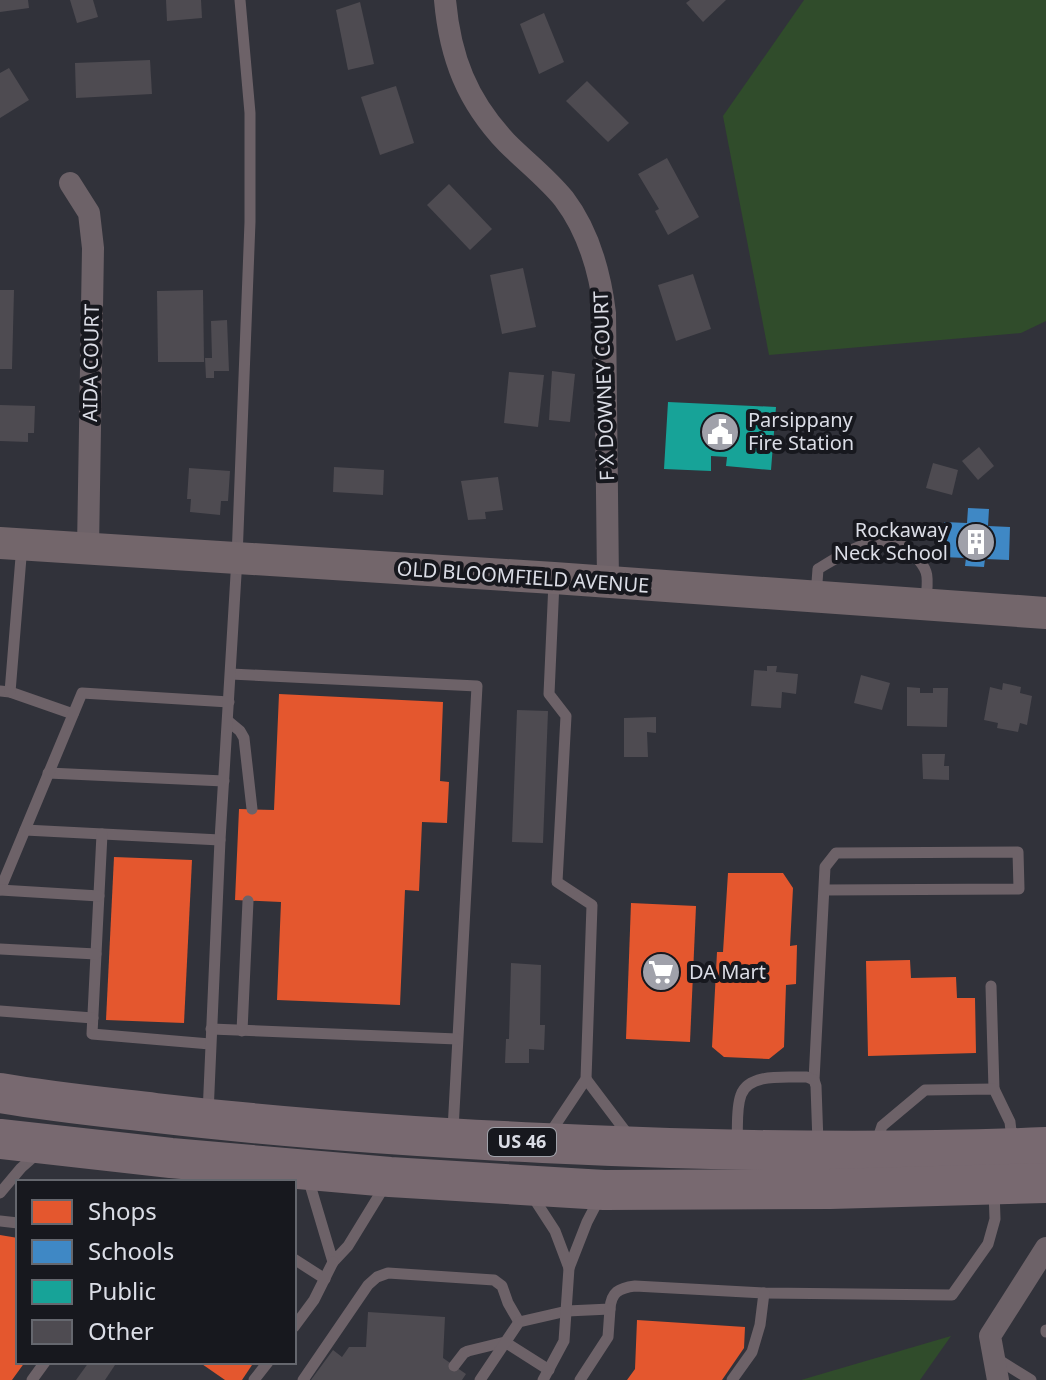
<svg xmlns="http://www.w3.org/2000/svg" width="1046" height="1380" font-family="'Noto Sans',sans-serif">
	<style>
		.green { fill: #304c2b }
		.shops { fill: #e4572e }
		.schools { fill: #3f88c5 }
		.public { fill: #17a398 }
		.building { fill: #4e4b51 }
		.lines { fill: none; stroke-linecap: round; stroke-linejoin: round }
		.lane { stroke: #6d6268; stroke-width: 11 }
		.street { stroke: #6d6268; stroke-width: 22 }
		.secondary { stroke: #73666b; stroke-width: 32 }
		.highway { stroke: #786970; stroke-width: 40 }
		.labels { text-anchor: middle; stroke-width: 8; stroke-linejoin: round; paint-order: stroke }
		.shield { fill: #17181e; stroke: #a0a2aa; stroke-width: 2 }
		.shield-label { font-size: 18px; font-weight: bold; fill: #dbdde6 }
		.street-label { font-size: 20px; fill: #dbdde6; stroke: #17181e }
		.poi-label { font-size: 20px; fill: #dbdde6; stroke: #17181e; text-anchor: start }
	</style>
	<rect width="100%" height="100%" fill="#31323a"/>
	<g class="green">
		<path d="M804 0H1046V321L1021 333 769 355 723 116Z"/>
		<path d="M951 1336 920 1380H801Z"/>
	</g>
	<g class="shops">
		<path d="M279 694 443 702 440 781 449 782 447 823 422 822 419 891 405 890 400 1005 277 1000 281 902 235 900 239 809 274 810Z"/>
		<path d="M114 857 192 860 184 1023 106 1020Z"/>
		<path d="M728 873H783L793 888 790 946 797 945 796 984 786 985 784 1047 769 1059 724 1057 712 1047 717 952H723Z"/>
		<path d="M631 903 696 906 690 1042 626 1039Z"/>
		<path d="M910 960 911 978 956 977 957 998H975L976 1053 868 1056 866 961Z"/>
		<path d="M0 1235 18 1238V1362H25L12 1380H0Z"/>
		<path d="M637 1320 745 1327 744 1348 722 1380H627L635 1369Z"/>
		<path d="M199 1362H254L242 1380H225Z"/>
	</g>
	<path class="schools" d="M968 508 989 509 988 526 1010 527 1009 560 985 559 984 567 965 566 966 558 942 557 944 522 967 523Z"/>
	<path class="public" d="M668 402 776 407 771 470 726 466 727 457 711 456V471L664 469Z"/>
	<g class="building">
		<path d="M0 0H28L29 8 0 12Z"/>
		<path d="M70 0H93L98 17 77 23Z"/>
		<path d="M166 0H201L202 18 167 21Z"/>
		<path d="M690 0H726L703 22 686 3Z"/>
		<path d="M360 2 374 64 348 70 336 10Z"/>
		<path d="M544 13 564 62 539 74 520 24Z"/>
		<path d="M150 60 152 94 76 98 75 63Z"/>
		<path d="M9 68 29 100 0 118V73Z"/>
		<path d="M587 81 629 123 608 142 566 101Z"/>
		<path d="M396 86 414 143 380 155 361 97Z"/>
		<path d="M667 158 699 217 668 235 655 211 659 209 638 174Z"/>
		<path d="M449 184 492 229 470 250 427 205Z"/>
		<path d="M523 268 536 327 502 334 490 275Z"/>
		<path d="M693 274 711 329 676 341 658 285Z"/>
		<path d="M0 290H14L12 369H0Z"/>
		<path d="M203 290 204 362H158L157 291Z"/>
		<path d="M227 320 229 371H214V378H206L205 358H212L211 321Z"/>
		<path d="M552 371 575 374 570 422 549 420Z"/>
		<path d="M509 372 544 375 538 427 504 423Z"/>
		<path d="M0 405 35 406 34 433H28V442L0 441Z"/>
		<path d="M979 447 994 466 978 480 962 461Z"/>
		<path d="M933 463 958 470 952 495 926 488Z"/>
		<path d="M334 467 384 470 383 495 333 492Z"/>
		<path d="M189 468 230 471 228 501H221L220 515 190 512 191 499H187Z"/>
		<path d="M498 477 503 510 485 512 486 519 468 520 461 481Z"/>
		<path d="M767 666H777L776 672 798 674 796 694 782 692 781 708 751 706 754 670 767 671Z"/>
		<path d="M861 675 890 683 882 710 854 703Z"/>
		<path d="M1003 683 1021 687 1020 693 1032 696 1027 725 1020 723 1018 732 997 728 998 723 984 720 990 687 1002 690Z"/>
		<path d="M907 687 920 688V693H933V688H948L947 727 907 726Z"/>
		<path d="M517 710 548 711 543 843 512 842Z"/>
		<path d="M656 717V733L647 732 648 757H624V718Z"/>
		<path d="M922 754H945L944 766H949V780L923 779Z"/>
		<path d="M511 963 541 965 540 1025H545L544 1050 529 1049V1063H505L506 1039H509Z"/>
		<path d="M368 1312 445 1317 443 1358 466 1374 462 1380H311L333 1350 342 1357 349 1347H366Z"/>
		<path d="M89 1362H117L105 1380H76Z"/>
	</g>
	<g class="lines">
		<g class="lane">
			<path d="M816 596 818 569C846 552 887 524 915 556 919 560 924 566 926 572 929 580 926 594 926 603"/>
			<path d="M231 674 477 686 453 1130"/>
			<path d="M0 691 10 692 73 714"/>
			<path d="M10 692 22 545"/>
			<path d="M228 721 240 731 244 738 252 809"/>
			<path d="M48 773 224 781"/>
			<path d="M25 830 220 840"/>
			<path d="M102 834 92 1034 210 1044"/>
			<path d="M0 890 82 693 229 702"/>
			<path d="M0 890 99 896"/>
			<path d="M0 949 96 954"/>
			<path d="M991 986 994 1089"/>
			<path d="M0 1011 93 1018"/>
			<path d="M211 1029 457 1039"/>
			<path d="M242 1031 248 901"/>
			<path d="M586 1079 629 1136"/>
			<path d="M814 1080 825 867 836 853 1018 852 1019 889 825 890"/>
			<path d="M208 1114 220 840 237 558 250 222V113L240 0"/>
			<path d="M550 1133 586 1079 592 905 557 882 566 716 549 694 554 582"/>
			<path d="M737 1141C738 1127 736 1108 741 1095 749 1072 788 1078 807 1077L814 1080 816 1086 818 1143"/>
			<path d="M876 1144 882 1126 925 1090 994 1089 1010 1122 1012 1140"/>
			<path d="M308 1178 333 1262 348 1246 386 1184"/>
			<path d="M0 1193 21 1168 38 1153"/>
			<path d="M531 1194 555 1231 569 1268"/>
			<path d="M0 1221 18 1223"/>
			<path d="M294 1259 325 1279"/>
			<path d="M294 1327 314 1300 333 1262"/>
			<path d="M1046 1330V1332"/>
			<path d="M994 1357 1031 1380"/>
			<path d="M454 1366 464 1353 468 1351 505 1342 549 1370"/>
			<path d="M32 1380 45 1362"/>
			<path d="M254 1380 268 1362"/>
			<path d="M303 1380 368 1285 377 1277 388 1273 494 1280 502 1286 508 1303 519 1322"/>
			<path d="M480 1380 519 1322 567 1311 610 1309C611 1292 619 1288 635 1286L764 1293 952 1295 988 1244 995 1219 994 1190"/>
			<path d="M543 1380 564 1341 569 1268 587 1222 600 1197"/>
			<path d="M580 1380 608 1337 610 1309"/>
			<path d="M732 1380 752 1352 760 1325 764 1293"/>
		</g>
		<g class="street">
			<path d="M445 0C450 57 467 101 507 143 526 162 547 178 564 199 589 232 600 272 605 313L608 582"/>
			<path d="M70 183 89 213 93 248 88 548"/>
			<path d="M998 1380 990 1336 1046 1248"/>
		</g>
		<path class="secondary" d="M0 543 554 578 1046 613"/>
		<g class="highway">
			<path d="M0 1093C52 1102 104 1107 156 1113 285 1128 414 1137 543 1143 711 1151 878 1154 1046 1147"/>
			<path d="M0 1139 171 1158 390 1177 604 1190 830 1189 1046 1183"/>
		</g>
	</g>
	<defs>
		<g id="civic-disc" transform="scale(2)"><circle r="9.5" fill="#a0a1aa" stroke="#17181e"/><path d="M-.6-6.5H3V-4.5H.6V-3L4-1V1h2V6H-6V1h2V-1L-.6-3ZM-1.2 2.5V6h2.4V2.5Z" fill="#fff"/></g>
		<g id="building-disc" transform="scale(2)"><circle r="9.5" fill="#a0a1aa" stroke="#17181e"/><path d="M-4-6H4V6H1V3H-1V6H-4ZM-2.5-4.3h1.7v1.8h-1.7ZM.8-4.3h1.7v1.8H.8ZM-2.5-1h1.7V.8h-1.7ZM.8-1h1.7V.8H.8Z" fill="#fff"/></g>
		<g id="supermarket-disc" transform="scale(2)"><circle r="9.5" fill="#a0a1aa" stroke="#17181e"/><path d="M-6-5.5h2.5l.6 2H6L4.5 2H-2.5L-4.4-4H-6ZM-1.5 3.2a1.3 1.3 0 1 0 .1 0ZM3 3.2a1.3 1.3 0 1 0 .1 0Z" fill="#fff"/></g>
	</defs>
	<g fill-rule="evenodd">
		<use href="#civic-disc" x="720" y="432"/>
		<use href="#building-disc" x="976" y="542"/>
		<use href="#supermarket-disc" x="661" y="972"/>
	</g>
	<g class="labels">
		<rect class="shield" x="488" y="1128" width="68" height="28" rx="6"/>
		<g class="shield-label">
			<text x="522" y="1148">US 46</text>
		</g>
		<g class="street-label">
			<text transform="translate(91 363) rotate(-89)" y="7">AIDA COURT</text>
			<text transform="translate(604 386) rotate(-92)" y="7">F X DOWNEY COURT</text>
			<text transform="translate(523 577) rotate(4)" y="7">OLD BLOOMFIELD AVENUE</text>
		</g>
		<g class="poi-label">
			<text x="748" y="427">Parsippany<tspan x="748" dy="23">Fire Station</tspan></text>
			<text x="948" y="537" text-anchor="end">Rockaway<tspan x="948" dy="23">Neck School</tspan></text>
			<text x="689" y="979">DA Mart</text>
		</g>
	</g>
	<rect x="16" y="1180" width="280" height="184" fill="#17181e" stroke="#65676e" stroke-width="2"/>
	<rect x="32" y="1200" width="40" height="24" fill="#e4572e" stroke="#65676e" stroke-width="2"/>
	<text x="88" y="1220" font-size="24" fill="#dbdde6">Shops</text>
	<rect x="32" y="1240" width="40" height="24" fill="#3f88c5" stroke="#65676e" stroke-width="2"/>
	<text x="88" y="1260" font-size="24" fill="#dbdde6">Schools</text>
	<rect x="32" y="1280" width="40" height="24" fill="#17a398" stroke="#65676e" stroke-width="2"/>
	<text x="88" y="1300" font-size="24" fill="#dbdde6">Public</text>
	<rect x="32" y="1320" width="40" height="24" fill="#4e4b51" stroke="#65676e" stroke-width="2"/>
	<text x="88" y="1340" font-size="24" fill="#dbdde6">Other</text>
</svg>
